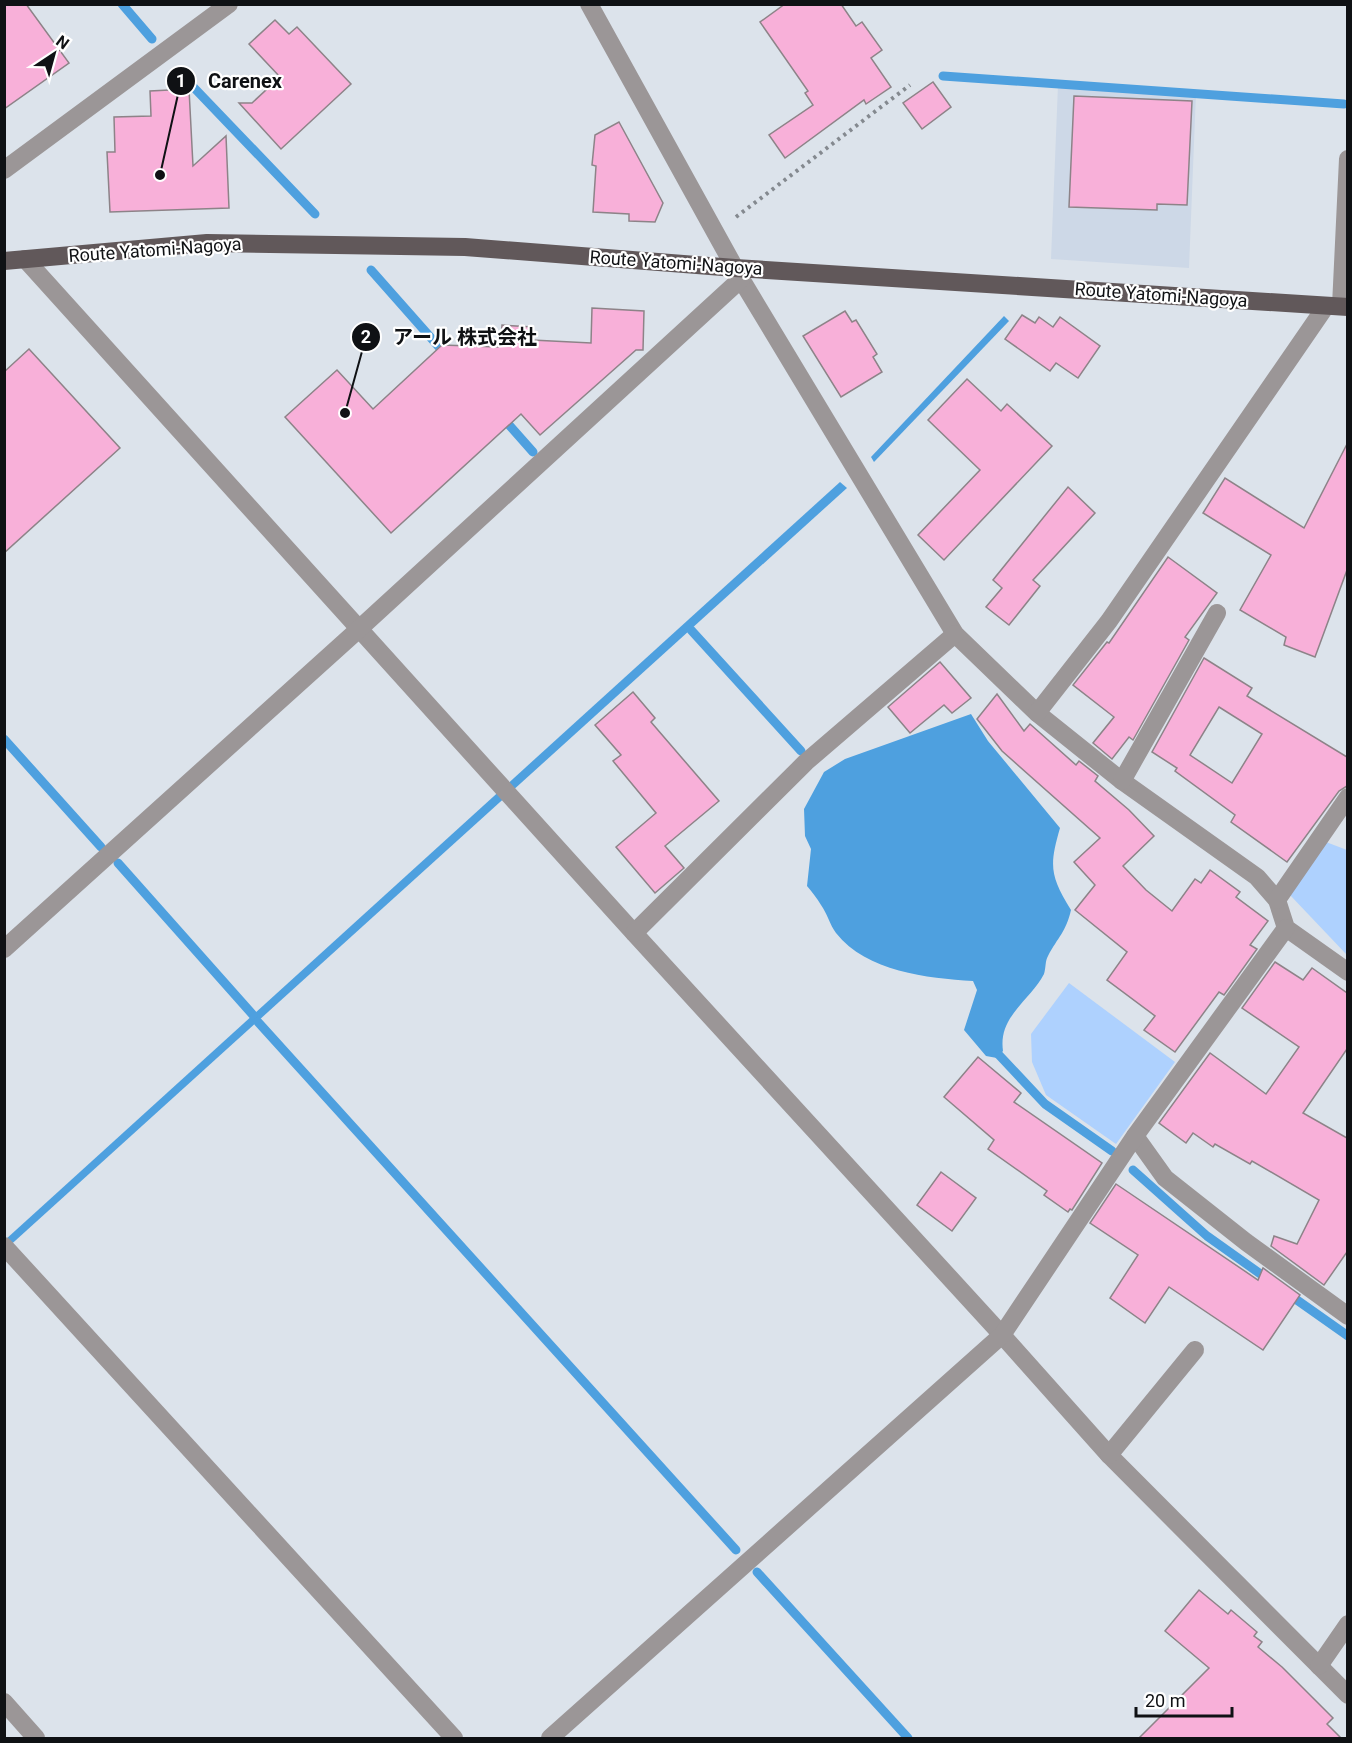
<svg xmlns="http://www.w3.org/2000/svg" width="1352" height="1743" font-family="Roboto,'Noto Sans JP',sans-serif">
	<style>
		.built { fill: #cdd8e7 }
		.green { fill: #aed1fe }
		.water { fill: #4ea0df }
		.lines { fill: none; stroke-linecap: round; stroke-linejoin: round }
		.stream { stroke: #4ea0df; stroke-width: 9 }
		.building { fill: #f8b0d9; stroke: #8d8388; stroke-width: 1.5; fill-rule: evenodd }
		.path { stroke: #84898f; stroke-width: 4; stroke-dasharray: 3 4.5; stroke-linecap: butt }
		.minor { stroke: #9b9697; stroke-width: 18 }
		.major { stroke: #61585a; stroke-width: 18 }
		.labels { text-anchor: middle; stroke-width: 4.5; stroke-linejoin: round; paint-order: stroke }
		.street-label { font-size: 18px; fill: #0f1114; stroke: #fff }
		.leader { fill: none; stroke: #0f1114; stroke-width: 2 }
		.callout-dot { fill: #0f1114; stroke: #fff; stroke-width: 2 }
		.mark-label { font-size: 18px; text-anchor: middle; font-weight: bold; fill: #fff }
		.callout-label { font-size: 20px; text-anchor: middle; font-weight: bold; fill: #0f1114; stroke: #fff; stroke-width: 4.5; stroke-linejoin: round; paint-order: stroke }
	</style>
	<rect width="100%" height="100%" fill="#dce3eb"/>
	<path class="built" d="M1058 85 1196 93 1189 268 1051 259Z"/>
	<g class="green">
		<path d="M1326 842 1347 850V955L1290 895Z"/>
		<path d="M1069 983 1175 1062 1116 1144 1046 1095 1032 1062 1031 1034Z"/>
	</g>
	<g class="water">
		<path d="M1004 316 1009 321 874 462 871 457Z"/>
		<path d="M840 482 847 488 5 1250V1240Z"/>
		<path d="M971 714 988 741 1060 828C1049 866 1050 876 1071 910 1066 932 1058 937 1048 956 1045 961 1046 968 1044 974 1030 1001 998 1016 1003 1051L997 1058 986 1056 964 1030 977 990 973 981C927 978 867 972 836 933 830 925 827 913 821 905 817 898 812 892 807 886L811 849 805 836 804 809 824 772 845 759Z"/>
	</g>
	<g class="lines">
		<g class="stream">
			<path d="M122 4 152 39"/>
			<path d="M178 71 315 214"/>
			<path d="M943 76 1344 104"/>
			<path d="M371 270 447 356"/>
			<path d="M502 417 533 452"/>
			<path d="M691 630 801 751"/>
			<path d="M4 739 101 847"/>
			<path d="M118 863 253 1015"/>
			<path d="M258 1022 736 1550"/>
			<path d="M999 1055 1045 1104 1112 1151"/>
			<path d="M1133 1170 1207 1236 1269 1280"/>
			<path d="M1287 1293 1348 1336"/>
			<path d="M757 1572 908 1738"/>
		</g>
	</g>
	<g class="building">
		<path d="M4 4H26L69 63 4 109Z"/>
		<path d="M785 4H841L856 26 862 22 882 50 871 58 891 87 866 104 864 100 785 158 769 135 813 105 805 93 808 91 760 22Z"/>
		<path d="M275 20 289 34 297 27 351 84 281 149 239 103H252L280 77 249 44Z"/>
		<path d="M933 82 951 107 922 129 903 103Z"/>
		<path d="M189 89 193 166 226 136 229 208 110 212 107 152H115L114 117 151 116 150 91Z"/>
		<path d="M1074 96 1192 101 1187 205 1157 204V210L1069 207Z"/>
		<path d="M619 122 663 203 655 222 629 221V214L593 212 596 166 592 165 595 135Z"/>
		<path d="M592 308 644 311 643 350H636L540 435 521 414 391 533 285 417 337 370 373 409 442 345 498 347V338H501L502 325 532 327V340L591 343Z"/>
		<path d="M845 311 852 322 856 320 877 354 873 357 882 372 841 397 803 336Z"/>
		<path d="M1022 315 1035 323 1039 317 1053 327 1060 317 1100 346 1078 378 1056 363 1050 371 1005 339Z"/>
		<path d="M29 349 120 448 4 553V372Z"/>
		<path d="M967 379 1001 411 1007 404 1052 446 944 560 918 535 980 470 928 420Z"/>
		<path d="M1347 444V570L1315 657 1284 645 1286 637 1240 610 1271 555 1203 513 1225 478 1304 528Z"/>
		<path d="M1068 487 1095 513 1033 580 1040 586 1009 625 986 607 1002 588 993 580Z"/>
		<path d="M1168 557 1217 593 1185 637 1189 640 1133 740 1129 737 1112 759 1093 743 1114 717 1073 685 1107 642 1109 643Z"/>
		<path d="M1204 658 1252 688 1247 696 1347 757V786L1339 791 1287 862 1231 822 1235 815 1175 771 1177 768 1152 752ZM1219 707 1262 734 1232 783 1190 755Z"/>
		<path d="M940 662 971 698 952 713 944 705 910 733 888 707Z"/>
		<path d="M633 692 655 718 651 722 719 801 665 846 684 868 655 893 616 847 656 813 613 761 621 755 595 725Z"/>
		<path d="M997 694 1024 731 1030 724 1076 765 1079 761 1098 776 1095 781 1129 810 1154 836 1123 866 1146 890 1172 911 1195 879 1201 883 1210 870 1240 892 1236 897 1268 921 1250 945 1257 949 1224 995 1219 992 1175 1052 1144 1030 1155 1016 1107 980 1127 952 1075 910 1095 885 1074 862 1100 838 1002 751 977 719Z"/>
		<path d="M1275 962 1303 980 1312 968 1347 993V1049L1303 1113 1347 1138V1252L1324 1285 1271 1246 1274 1236 1297 1244 1319 1200 1252 1161 1250 1164 1215 1144 1213 1147 1193 1133 1186 1143 1159 1123 1210 1053 1266 1094 1299 1047 1242 1008Z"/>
		<path d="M978 1057 1021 1093 1014 1102 1102 1163 1072 1210 1070 1209 1068 1212 1044 1195 1047 1191 988 1149 994 1140 944 1097Z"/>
		<path d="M941 1172 976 1198 952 1231 917 1205Z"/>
		<path d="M1116 1184 1258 1280 1263 1268 1300 1295 1263 1350 1169 1287 1145 1323 1110 1298 1138 1255 1090 1223Z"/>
		<path d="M1199 1590 1228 1614 1231 1610 1257 1632 1254 1636 1262 1642 1258 1647 1282 1667 1333 1718 1327 1724 1341 1738H1139L1209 1668 1165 1631Z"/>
	</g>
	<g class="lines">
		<path class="path" d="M736 217 910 85"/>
		<g class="minor">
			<path d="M589 4 741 279 955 634 1037 713 1122 781 1257 877 1277 900 1286 928 1348 972"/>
			<path d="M4 170 229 4"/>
			<path d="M25 259 634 933 1002 1335 1109 1455 1348 1695"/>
			<path d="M1341 306 1348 159"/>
			<path d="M1037 713 1109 621 1326 306"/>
			<path d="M1122 781 1217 613"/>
			<path d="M1277 900 1348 797"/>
			<path d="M634 933 806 762 955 634"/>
			<path d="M4 949 359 629 741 279"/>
			<path d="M1135 1136 1165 1178 1246 1242 1348 1316"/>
			<path d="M4 1246 454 1738"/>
			<path d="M1109 1455 1195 1350"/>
			<path d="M1319 1666 1348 1624"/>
			<path d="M4 1702 36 1738"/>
			<path d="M550 1738 1002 1335 1135 1136 1286 928"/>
		</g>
		<path class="major" d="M4 261 207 243 465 247 735 268 1348 307"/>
	</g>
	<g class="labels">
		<g class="street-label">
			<text transform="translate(155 250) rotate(-4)" y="6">Route Yatomi-Nagoya</text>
			<text transform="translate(676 263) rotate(4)" y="6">Route Yatomi-Nagoya</text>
			<text transform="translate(1161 295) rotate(4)" y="6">Route Yatomi-Nagoya</text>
		</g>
	</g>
	<path class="leader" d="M160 175L181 81M345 413L366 337"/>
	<g class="callout-dot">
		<circle cx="160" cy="175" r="6"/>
		<circle cx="345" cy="413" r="6"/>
		<circle cx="181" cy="81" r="15"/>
		<circle cx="366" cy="337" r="15"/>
	</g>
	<g class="mark-label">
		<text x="181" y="87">1</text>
		<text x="366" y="343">2</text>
	</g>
	<g class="callout-label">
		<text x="245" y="88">Carenex</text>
		<text x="465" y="344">アール 株式会社</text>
	</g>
	<rect width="1352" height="1743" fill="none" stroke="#0f1114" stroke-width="12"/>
	<g transform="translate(54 54) rotate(36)" stroke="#ffffff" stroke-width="4.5" paint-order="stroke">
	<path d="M0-4.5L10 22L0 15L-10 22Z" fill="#0f1114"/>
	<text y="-9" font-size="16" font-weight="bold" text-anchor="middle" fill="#0f1114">N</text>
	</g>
	<path d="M1136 1707v9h96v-9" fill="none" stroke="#0f1114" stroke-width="3"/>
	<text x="1145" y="1707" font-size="18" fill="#0f1114" stroke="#ffffff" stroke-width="4.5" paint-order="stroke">20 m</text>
</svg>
